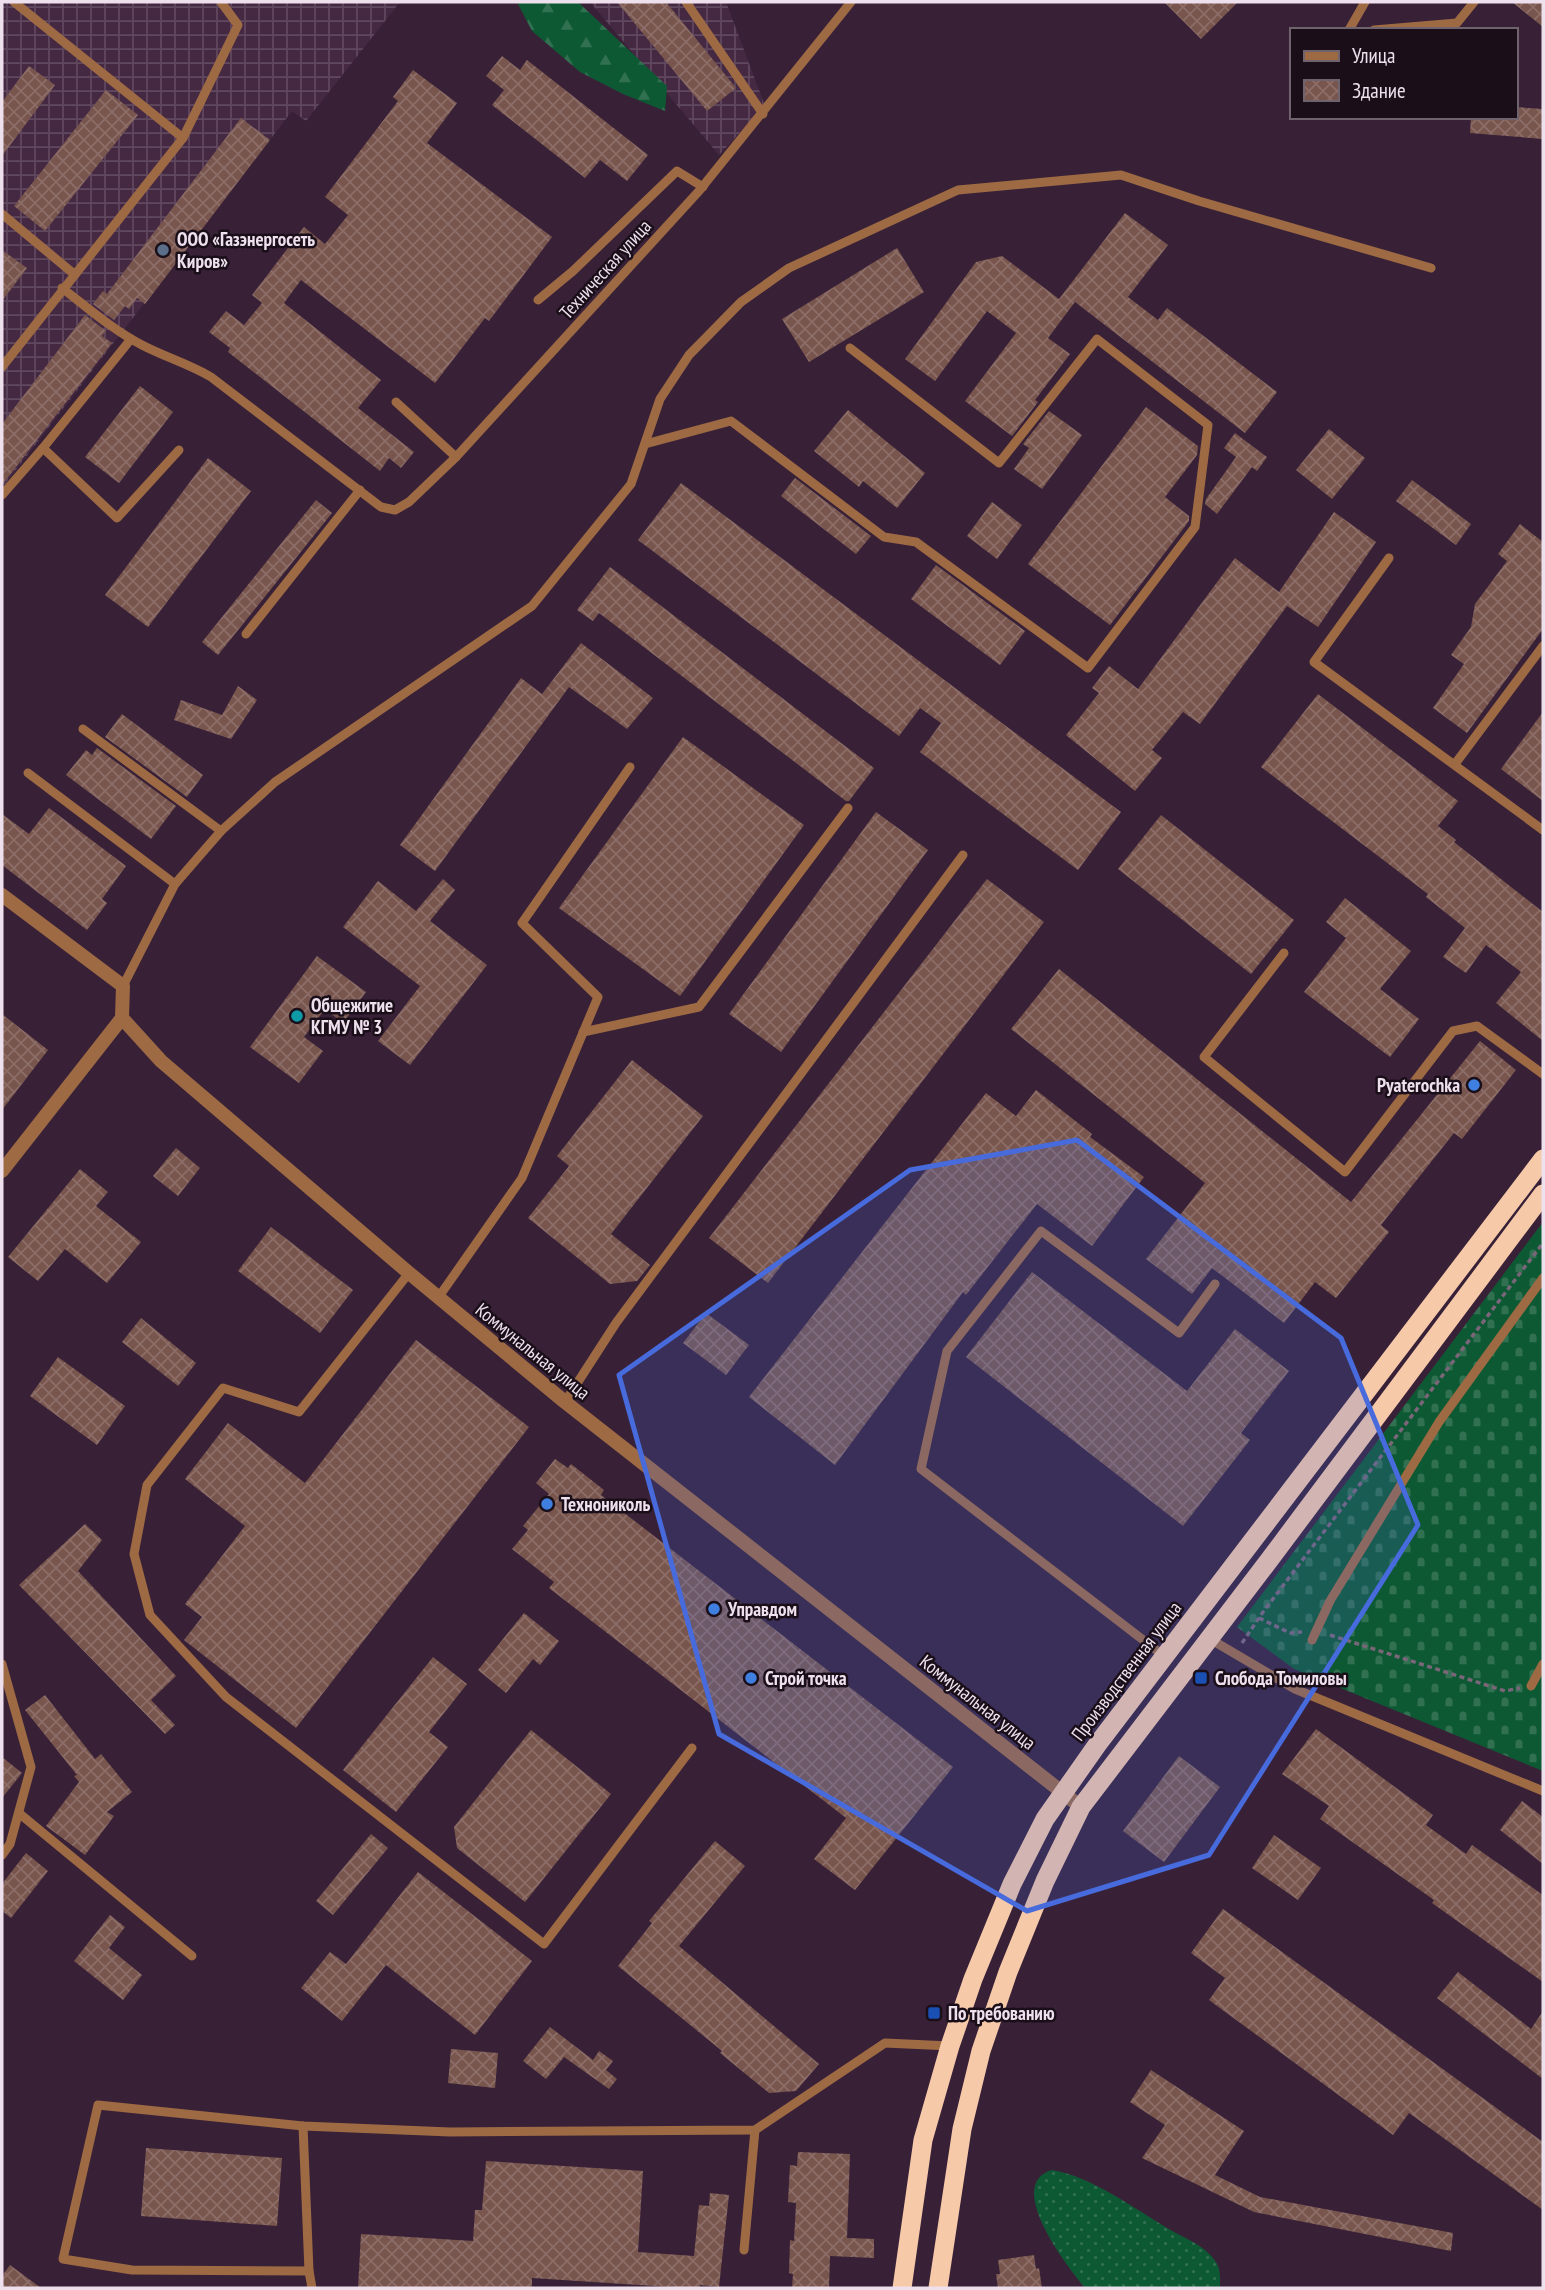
<svg xmlns="http://www.w3.org/2000/svg" width="1545" height="2290" font-family="'PT Sans Narrow',sans-serif">
	<style>
		.industrial { fill: url(#industrial-grid) }
		.grass { fill: url(#grass-dots) }
		.forest { fill: url(#forest-firs) }
		.cemetery { fill: url(#cemetery-stones) }
		.building { fill: url(#building-cross-hatch) }
		.lines { fill: none; stroke-linecap: round; stroke-linejoin: round }
		.path { stroke: #7a6679; stroke-width: 3.5; stroke-dasharray: 5 3.5; stroke-linecap: butt }
		.service { stroke: #9d6a44; stroke-width: 9 }
		.minor { stroke: #9d6a44; stroke-width: 14 }
		.trunk { stroke: #f6c9a9; stroke-width: 19 }
		.marked { fill: #476bdc; fill-opacity: 0.2; stroke: #476bdc; stroke-width: 5; stroke-linejoin: round }
		.service-dot { fill: #5c6f8a; stroke: #1a0f19; stroke-width: 2.5 }
		.culture-dot { fill: #0f9aa8; stroke: #1a0f19; stroke-width: 2.5 }
		.shop-dot { fill: #3f7fe0; stroke: #1a0f19; stroke-width: 2.5 }
		.transit-dot { fill: #1a4fb4; stroke: #1a0f19; stroke-width: 2.5 }
		.labels { text-anchor: middle; stroke-width: 5; stroke-linejoin: round; paint-order: stroke }
		.poi-label { font-size: 19px; font-weight: bold; fill: #efe0ee; stroke: #1a0f19; text-anchor: start }
		.street-label { font-size: 19px; fill: #efe0ee; stroke: #1a0f19 }
	</style>
	<defs>
		<pattern id="industrial-grid" width="8" height="8" patternUnits="userSpaceOnUse" patternTransform="scale(1.75)"><rect width="8" height="8" fill="#452943"/><path d="M0 4h8M4 0v8" fill="none" stroke="#60485e"/></pattern>
		<pattern id="grass-dots" width="8" height="8" patternUnits="userSpaceOnUse" patternTransform="scale(1.75)"><rect width="8" height="8" fill="#0d5933"/><path d="M2 2h.1M6 6h.1" fill="none" stroke="#317151" stroke-width="1.8" stroke-linecap="round"/></pattern>
		<pattern id="forest-firs" width="22" height="20" patternUnits="userSpaceOnUse" patternTransform="scale(1.75)"><rect width="22" height="20" fill="#0d5933"/><path d="M5 1l3.5 6h-7zM16 11l3.5 6h-7z" fill="#317151"/></pattern>
		<pattern id="cemetery-stones" width="16" height="16" patternUnits="userSpaceOnUse" patternTransform="scale(1.75)"><rect width="16" height="16" fill="#0d5933"/><path d="M2 7V4a2 2 0 0 1 4 0v3zM10 15v-3a2 2 0 0 1 4 0v3z" fill="#317151"/></pattern>
		<pattern id="building-cross-hatch" width="8" height="8" patternUnits="userSpaceOnUse" patternTransform="scale(1.75)"><rect width="8" height="8" fill="#78554d"/><path d="M0 0l8 8M0 8l8-8" fill="none" stroke="#8c6d67"/></pattern>
	</defs>
	<rect width="100%" height="100%" fill="#382137"/>
	<g class="industrial">
		<path d="M2 2H400L306 121 292 111 2 488Z"/>
		<path d="M590 2H726L765 106 719 155Z"/>
	</g>
	<path class="grass" d="M1052 2170C1090 2176 1134 2208 1167 2228 1184 2238 1205 2245 1216 2262 1221 2270 1220 2279 1220 2288H1085C1068 2268 1003 2184 1052 2170Z"/>
	<path class="forest" d="M517 2H578L667 86 665 111 623 94 580 72 532 31Z"/>
	<path class="cemetery" d="M1543 1222V1771L1294 1669 1237 1627Z"/>
	<g class="building">
		<path d="M617 2H666L736 88 707 111Z"/>
		<path d="M1164 2H1238L1201 39Z"/>
		<path d="M1512 2H1543V27Z"/>
		<path d="M502 56 520 70 527 60 648 155 627 181 600 160 585 178 492 105 504 90 486 76Z"/>
		<path d="M29 66 55 85 2 156V102Z"/>
		<path d="M413 70 457 103 427 143 552 237 489 321 485 318 435 383 301 280 284 303 381 380 358 408 414 452 401 468 389 458 380 471 228 352 230 348 209 332 226 311 244 325 262 303 252 295 304 227 325 244 348 215 325 197 398 101 393 97Z"/>
		<path d="M106 90 138 115 45 231 14 206Z"/>
		<path d="M1515 107 1543 109V139L1470 133 1471 117H1515Z"/>
		<path d="M241 118 270 140 145 304 137 298 129 309 125 306 114 320 93 304 103 291 107 294Z"/>
		<path d="M1125 213 1168 245 1128 297 1158 320 1167 308 1277 392 1245 433 1075 302 1048 338 1070 354 1035 400 1038 402 1012 436 965 401 1016 333 987 311 935 381 905 359 976 262 1002 256 1059 299Z"/>
		<path d="M897 248 924 292 809 362 782 319Z"/>
		<path d="M2 250 27 268 2 301Z"/>
		<path d="M85 315 106 331 102 336 112 343 2 485V424Z"/>
		<path d="M140 386 173 412 119 483 85 457Z"/>
		<path d="M1146 407 1198 446 1197 455 1165 497 1189 516V521L1110 625 1028 564Z"/>
		<path d="M848 410 925 473 897 508 863 481 859 487 814 451Z"/>
		<path d="M1049 411 1082 435 1042 489 1014 469 1029 448 1023 444Z"/>
		<path d="M1329 429 1365 458 1332 499 1296 470Z"/>
		<path d="M1235 433 1267 457 1257 471 1252 467 1217 514 1205 504 1206 499 1236 457 1224 448Z"/>
		<path d="M208 458 251 491 148 627 105 595Z"/>
		<path d="M795 478 871 536 856 554 781 496Z"/>
		<path d="M1412 480 1471 524 1456 545 1396 501Z"/>
		<path d="M681 483 1121 812 1078 870 920 752 941 723 920 708 899 736 638 540Z"/>
		<path d="M316 500 332 513 218 655 202 642Z"/>
		<path d="M992 502 1022 525 997 559 967 536Z"/>
		<path d="M1334 512 1376 542 1318 627 1287 606 1200 724 1183 712 1152 750 1162 758 1135 791 1066 735 1099 693 1092 688 1109 666 1138 689 1235 558 1279 592Z"/>
		<path d="M1520 524 1543 542V629L1467 733 1433 708 1464 664 1451 655 1471 627 1475 604 1507 561 1498 554Z"/>
		<path d="M936 565 1025 631 1000 665 911 599Z"/>
		<path d="M610 567 874 768 849 801H846L599 613 593 621 577 610Z"/>
		<path d="M581 643 653 698 627 729 569 687 435 871 400 845 521 678 542 694Z"/>
		<path d="M238 686 257 700 231 739 174 720 181 700 222 715Z"/>
		<path d="M1318 694 1458 801 1438 826 1456 840 1454 842 1543 912V1041L1496 1003 1521 972 1486 945 1466 973 1443 957 1465 928 1426 897 1428 894 1261 767Z"/>
		<path d="M1543 712V801L1501 769Z"/>
		<path d="M122 714 203 775 187 797 105 737Z"/>
		<path d="M683 737 804 825 680 996 559 908Z"/>
		<path d="M97 748 176 806 151 839 66 775 86 750 92 755Z"/>
		<path d="M49 808 126 866 102 899 107 903 87 930 2 865V814L29 834Z"/>
		<path d="M876 812 928 850 781 1052 729 1014Z"/>
		<path d="M1161 815 1294 920 1251 974 1118 869Z"/>
		<path d="M443 879 455 890 430 921 487 965 410 1065 378 1041 420 986 343 927 378 881 416 911Z"/>
		<path d="M987 879 1044 922 768 1283 709 1238Z"/>
		<path d="M1345 898 1411 951 1380 989 1419 1019 1390 1057 1304 992 1346 938 1326 922Z"/>
		<path d="M317 956 366 992 343 1023 325 1009 304 1037 323 1051 299 1083 250 1047Z"/>
		<path d="M1059 969 1351 1202 1480 1041 1516 1070 1462 1139 1454 1133 1381 1225 1389 1232 1336 1298 1315 1282 1284 1323 1212 1268 1192 1294 1146 1259 1205 1183 1011 1029Z"/>
		<path d="M2 1014 48 1050 2 1110Z"/>
		<path d="M632 1060 703 1116 611 1234 650 1265 637 1281 610 1284 528 1218 569 1166 557 1156Z"/>
		<path d="M1036 1090 1092 1134 1090 1137 1144 1177 1092 1246 1037 1204 966 1295 963 1292 835 1465 749 1397 986 1093 1016 1116Z"/>
		<path d="M176 1148 200 1168 178 1196 153 1176Z"/>
		<path d="M80 1169 108 1192 96 1206 141 1242 107 1283 65 1249 38 1281 8 1257Z"/>
		<path d="M271 1227 353 1290 320 1333 238 1271Z"/>
		<path d="M1032 1272 1187 1391 1235 1329 1289 1371 1241 1433 1250 1440 1183 1526 966 1357Z"/>
		<path d="M706 1313 749 1345 726 1375 683 1343Z"/>
		<path d="M141 1318 196 1363 178 1386 122 1342Z"/>
		<path d="M416 1340 529 1427 296 1728 184 1640 202 1617 185 1604 245 1526 185 1479 228 1423 305 1483Z"/>
		<path d="M58 1357 125 1406 97 1445 30 1396Z"/>
		<path d="M555 1459 568 1468 571 1464 604 1490 601 1495 953 1767 855 1890 814 1859 846 1818 549 1588 554 1582 512 1549 528 1530 523 1526 549 1494 536 1483Z"/>
		<path d="M85 1524 102 1540 78 1571 176 1676 151 1700 175 1725 165 1734 19 1585Z"/>
		<path d="M524 1613 559 1641 540 1665 533 1659 506 1693 478 1670Z"/>
		<path d="M433 1657 467 1684 429 1732 448 1747 396 1812 343 1770Z"/>
		<path d="M45 1695 95 1759 101 1754 132 1792 107 1812 114 1816 85 1855 46 1826 79 1782 74 1776 77 1775 25 1710Z"/>
		<path d="M1316 1729 1433 1815 1426 1825 1466 1854 1472 1845 1543 1895V1982L1432 1903 1434 1900 1320 1819 1329 1806 1282 1774Z"/>
		<path d="M531 1730 611 1794 525 1902 457 1848 454 1827Z"/>
		<path d="M1179 1756 1220 1787 1164 1862 1123 1831Z"/>
		<path d="M2 1757 22 1773 2 1798Z"/>
		<path d="M1522 1801 1543 1817V1864L1500 1830Z"/>
		<path d="M371 1834 388 1848 333 1915 316 1901Z"/>
		<path d="M1274 1835 1321 1868 1298 1900 1252 1868Z"/>
		<path d="M715 1841 745 1866 679 1946 819 2064 796 2091 769 2093 720 2053 722 2051 618 1966 652 1923 649 1921Z"/>
		<path d="M26 1853 48 1871 11 1918 2 1911V1884Z"/>
		<path d="M418 1872 532 1961 475 2035 386 1965 342 2021 301 1988 330 1952 346 1964Z"/>
		<path d="M1223 1909 1543 2142V2210L1409 2113 1393 2135 1209 2000 1225 1978 1191 1953Z"/>
		<path d="M110 1915 125 1927 109 1948 142 1975 123 2000 74 1961Z"/>
		<path d="M1458 1972 1531 2029 1543 2011V2079L1437 1998Z"/>
		<path d="M550 2027 593 2060 599 2051 613 2061 606 2070 617 2079 609 2089 564 2057 546 2079 523 2061Z"/>
		<path d="M451 2049 498 2053 495 2088 448 2083Z"/>
		<path d="M1151 2070 1244 2131 1215 2175 1260 2197 1453 2233 1451 2251 1254 2212 1142 2158 1165 2125 1130 2102Z"/>
		<path d="M146 2148 282 2158 277 2226 141 2216Z"/>
		<path d="M798 2152 850 2154 847 2238 874 2239V2258L830 2256 829 2288H792L793 2274 789 2273 790 2240 794 2241 796 2203 788 2202 790 2165 797 2166Z"/>
		<path d="M486 2161 643 2171 638 2252 694 2256 699 2205 709 2206 710 2193 729 2195 719 2287 700 2285V2288H685L532 2278V2288H358L361 2234 473 2241 475 2210H482Z"/>
		<path d="M1034 2255 1036 2269 1039 2268 1042 2288H998L996 2274H1000L998 2260Z"/>
		<path d="M10 2265 41 2288H2V2276Z"/>
	</g>
	<g class="lines">
		<g class="path">
			<path d="M1259 1618 1290 1633 1302 1632"/>
			<path d="M1330 1635 1505 1691 1520 1688"/>
			<path d="M1242 1643 1263 1612 1543 1243"/>
		</g>
		<g class="service">
			<path d="M686 2 763 114"/>
			<path d="M1349 30 1365 2"/>
			<path d="M1374 30 1457 23 1474 2"/>
			<path d="M183 138 238 25 221 2"/>
			<path d="M2 214 74 274"/>
			<path d="M62 288C88 308 113 330 142 345 165 357 189 364 211 377L381 507 395 510 409 502 456 457 699 191 851 2"/>
			<path d="M538 300 573 271 677 171 703 187"/>
			<path d="M131 339 43 448 117 518 179 450"/>
			<path d="M2 367 183 138 14 2"/>
			<path d="M396 402 456 457"/>
			<path d="M645 444 731 421 884 537 916 542 1088 668 1195 527 1208 425 1097 339 999 463 850 348"/>
			<path d="M2 495 43 448"/>
			<path d="M1389 558 1314 662 1543 830"/>
			<path d="M246 634 360 490"/>
			<path d="M83 729 221 831"/>
			<path d="M1455 764 1543 646"/>
			<path d="M28 773 175 884"/>
			<path d="M1284 953 1204 1057 1345 1172 1453 1031 1477 1026 1543 1074"/>
			<path d="M123 986 175 884 221 831 275 782 532 606 631 484 660 399 689 355 741 302 789 268 958 190 1121 175 1199 201 1431 268"/>
			<path d="M583 1032 699 1007 848 808"/>
			<path d="M409 1273 299 1412 223 1388 147 1485 134 1554 150 1615 226 1697 544 1944 692 1748"/>
			<path d="M438 1298 522 1178 598 997 522 923 630 767"/>
			<path d="M565 1402 616 1323 963 855"/>
			<path d="M1210 1639 1295 1689 1543 1791"/>
			<path d="M1312 1640 1330 1601 1439 1422 1543 1278"/>
			<path d="M1164 1656 921 1469 947 1351 1041 1231 1179 1333 1215 1284"/>
			<path d="M2 1664 31 1767 10 1844 2 1855"/>
			<path d="M1531 1686 1543 1664"/>
			<path d="M20 1814 192 1956"/>
			<path d="M303 2126 309 2271 312 2288"/>
			<path d="M744 2250 755 2130"/>
			<path d="M309 2271 132 2270 63 2259 98 2105 303 2126 450 2132 755 2130 885 2043 950 2046"/>
		</g>
		<g class="minor">
			<path d="M2 895 123 986 122 1018 161 1061 409 1273 565 1402 1081 1807"/>
			<path d="M2 1171 122 1018"/>
		</g>
		<g class="trunk">
			<path d="M902 2288 923 2140 950 2046 973 1979 1012 1884 1045 1819 1097 1745 1543 1159"/>
			<path d="M938 2288 962 2129 981 2051 1008 1972 1045 1881 1081 1807 1270 1559 1543 1194"/>
		</g>
	</g>
	<path class="marked" d="M1077 1140 1341 1338 1418 1525 1209 1855 1027 1911 719 1734 619 1375 910 1170Z"/>
	<circle class="service-dot" cx="163" cy="250" r="7"/>
	<circle class="culture-dot" cx="297" cy="1016" r="7"/>
	<g class="shop-dot">
		<circle cx="1474" cy="1085" r="7"/>
		<circle cx="547" cy="1504" r="7"/>
		<circle cx="714" cy="1609" r="7"/>
		<circle cx="751" cy="1678" r="7"/>
	</g>
	<g class="transit-dot">
		<rect x="1194" y="1671" width="14" height="14" rx="3.5"/>
		<rect x="927" y="2006" width="14" height="14" rx="3.5"/>
	</g>
	<g class="labels">
		<g class="poi-label">
			<text x="177" y="246">ООО «Газэнергосеть<tspan x="177" dy="22">Киров»</tspan></text>
			<text x="311" y="1012">Общежитие<tspan x="311" dy="22">КГМУ № 3</tspan></text>
			<text x="1460" y="1092" text-anchor="end">Pyaterochka</text>
			<text x="561" y="1511">Технониколь</text>
			<text x="728" y="1616">Управдом</text>
			<text x="765" y="1685">Строй точка</text>
			<text x="1215" y="1685">Слобода Томиловы</text>
			<text x="948" y="2020">По требованию</text>
		</g>
		<g class="street-label">
			<text transform="translate(605 269) rotate(-48)" y="7">Техническая улица</text>
			<text transform="translate(533 1351) rotate(39)" y="7">Коммунальная улица</text>
			<text transform="translate(1126 1671) rotate(-53)" y="7">Производственная улица</text>
			<text transform="translate(978 1702) rotate(38)" y="7">Коммунальная улица</text>
		</g>
	</g>
	<rect width="1545" height="2290" fill="none" stroke="#efe0ee" stroke-width="7"/>
	<rect x="1290" y="28" width="228" height="91" fill="#1a0f19" stroke="#6f636e" stroke-width="2"/>
	<rect x="1304" y="51" width="35" height="10" fill="#9d6a44" stroke="#6f636e" stroke-width="2"/>
	<text x="1352" y="63" font-size="21" fill="#efe0ee">Улица</text>
	<rect x="1304" y="80" width="35" height="21" fill="url(#building-cross-hatch)" stroke="#6f636e" stroke-width="2"/>
	<text x="1352" y="98" font-size="21" fill="#efe0ee">Здание</text>
</svg>
